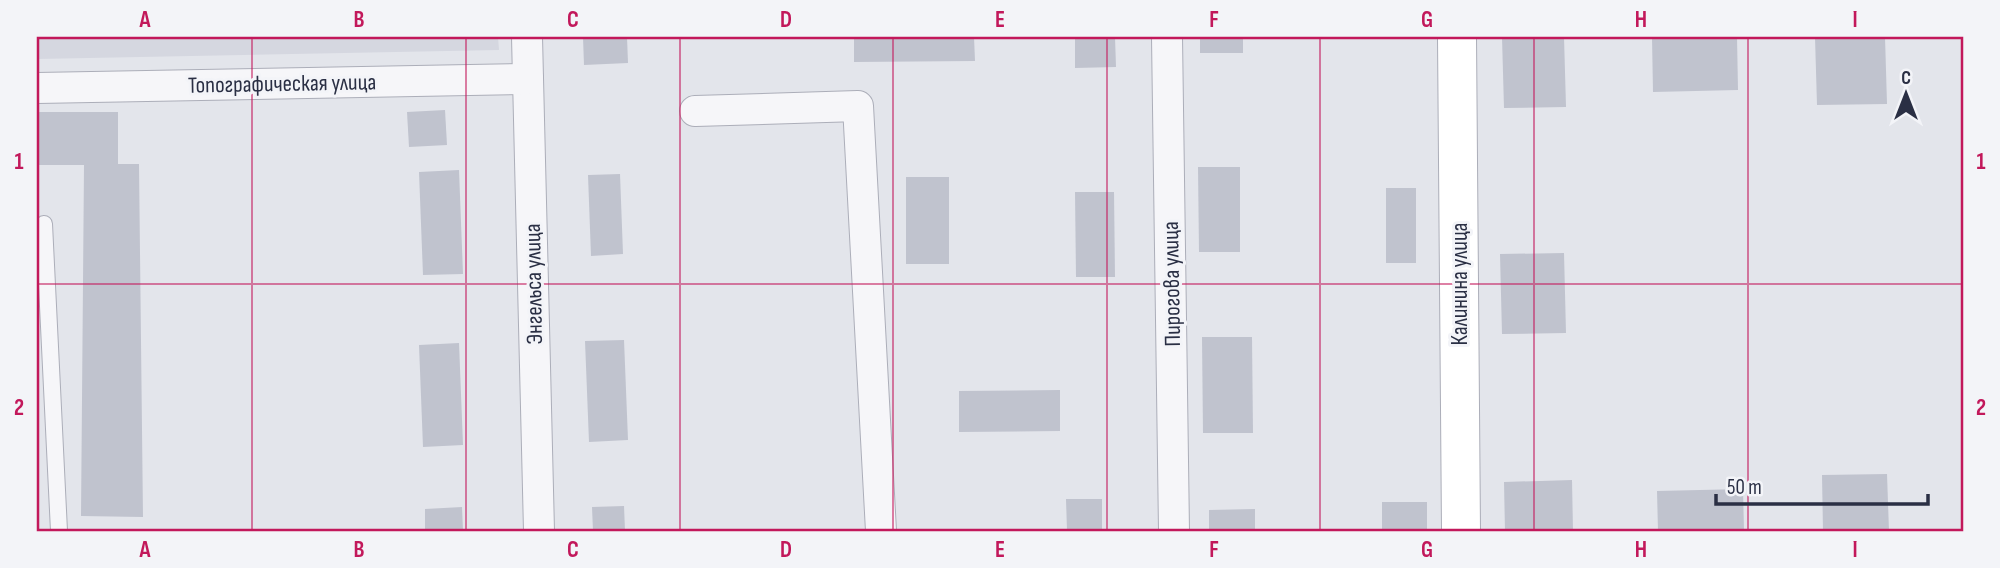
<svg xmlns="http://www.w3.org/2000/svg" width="2000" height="568" font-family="'Sofia Sans Condensed',sans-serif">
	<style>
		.built { fill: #d5d7e0 }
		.building { fill: #c0c3ce }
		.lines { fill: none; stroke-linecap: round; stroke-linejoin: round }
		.lane-casing { stroke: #acaeb9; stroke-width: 18 }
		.street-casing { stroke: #acaeb9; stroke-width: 32 }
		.secondary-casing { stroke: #acaeb9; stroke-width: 40 }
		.lane { stroke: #f6f6f9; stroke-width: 16 }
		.street { stroke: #f6f6f9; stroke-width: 30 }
		.secondary { stroke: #fff; stroke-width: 38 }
		.grid { fill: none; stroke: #c2185b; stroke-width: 2; stroke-opacity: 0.55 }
		.labels { text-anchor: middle; stroke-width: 6; stroke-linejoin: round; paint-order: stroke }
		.street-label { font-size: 23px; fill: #2a2f44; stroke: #f3f4f8 }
		.neatline { fill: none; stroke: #c2185b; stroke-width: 2.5 }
		.grid-label { font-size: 23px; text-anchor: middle; font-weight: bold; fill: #c2185b }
	</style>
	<rect width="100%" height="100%" fill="#e3e5eb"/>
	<path class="built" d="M37 37H498L499 50 37 59Z"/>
	<g class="building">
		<path d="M583 37H627L628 63 584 65Z"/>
		<path d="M854 37H974L975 61 854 62Z"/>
		<path d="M1075 37H1115L1116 67 1075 68Z"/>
		<rect x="1200" y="37" width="43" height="16"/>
		<path d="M1502 37H1564L1566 107 1504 108Z"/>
		<path d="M1652 37H1737L1738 90 1653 92Z"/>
		<path d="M1815 37H1885L1887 104 1817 105Z"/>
		<path d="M445 110 447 145 409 147 407 112Z"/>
		<path d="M39 112H118V164H139L143 517 81 516 84 165H39Z"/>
		<path d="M1198 167H1240V252H1199Z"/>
		<path d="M459 170 463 274 423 275 419 172Z"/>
		<path d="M620 174 623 254 591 256 588 175Z"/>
		<rect x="906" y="177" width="43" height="87"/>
		<rect x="1386" y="188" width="30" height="75"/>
		<path d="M1075 192H1114L1115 277H1076Z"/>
		<path d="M1564 253 1566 333 1502 334 1500 254Z"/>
		<path d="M1202 337H1252L1253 433H1203Z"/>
		<path d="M624 340 628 440 589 442 585 341Z"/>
		<path d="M459 343 463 445 423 447 419 345Z"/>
		<path d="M1060 390V431L959 432V391Z"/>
		<path d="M1887 474 1889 531H1823L1822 475Z"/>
		<path d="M1572 480 1573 531H1505L1504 482Z"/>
		<path d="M1743 489 1744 531H1658L1657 491Z"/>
		<path d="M1066 499H1102V531H1067Z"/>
		<rect x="1382" y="502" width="45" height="29"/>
		<path d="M624 506 625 531H593L592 507Z"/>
		<path d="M462 507 463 531H425V509Z"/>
		<path d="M1255 509V531H1209V510Z"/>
	</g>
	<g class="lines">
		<g class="lane-casing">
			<path id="lane" d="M44 224 59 531"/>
		</g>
		<g class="street-casing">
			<g id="street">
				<path d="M527 37 539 531"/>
				<path d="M1167 37 1174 531"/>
				<path d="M37 88 528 79"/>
				<path d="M695 111 858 106 881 531"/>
			</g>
		</g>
		<g class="secondary-casing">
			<path id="secondary" d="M1457 37 1461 531"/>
		</g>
		<use href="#lane" class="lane"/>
		<use href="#street" class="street"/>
		<use href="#secondary" class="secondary"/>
	</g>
	<path class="grid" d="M252 37V531M466 37V531M680 37V531M893 37V531M1107 37V531M1320 37V531M1534 37V531M1748 37V531M37 284H1963"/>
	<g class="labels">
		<g class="street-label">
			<text transform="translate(282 83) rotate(-1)" y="8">Топографическая улица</text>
			<text transform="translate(533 284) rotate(-91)" y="8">Энгельса улица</text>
			<text transform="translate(1171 284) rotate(-91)" y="8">Пирогова улица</text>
			<text transform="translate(1459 284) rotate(-90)" y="8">Калинина улица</text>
		</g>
	</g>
	<rect width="2000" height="568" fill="none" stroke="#f3f4f8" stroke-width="77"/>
	<g transform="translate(1906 94)" stroke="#f3f4f8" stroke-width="5" paint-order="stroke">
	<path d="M0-5L12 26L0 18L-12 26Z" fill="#2a2f44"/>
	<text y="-10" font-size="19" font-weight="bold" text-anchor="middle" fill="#2a2f44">С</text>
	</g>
	<path d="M1716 494v10h212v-10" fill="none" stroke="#2a2f44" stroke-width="3.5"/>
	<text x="1727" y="494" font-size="21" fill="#2a2f44" stroke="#f3f4f8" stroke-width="5" paint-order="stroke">50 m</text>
	<rect x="38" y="38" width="1924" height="492" class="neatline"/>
	<g class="grid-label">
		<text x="145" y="27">A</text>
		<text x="359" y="27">B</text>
		<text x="573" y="27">C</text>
		<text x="786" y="27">D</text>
		<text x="1000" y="27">E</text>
		<text x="1214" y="27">F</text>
		<text x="1427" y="27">G</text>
		<text x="1641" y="27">H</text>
		<text x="1855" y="27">I</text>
		<text x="19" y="169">1</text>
		<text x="1981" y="169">1</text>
		<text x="19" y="415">2</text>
		<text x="1981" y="415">2</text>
		<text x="145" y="557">A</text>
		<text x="359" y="557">B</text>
		<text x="573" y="557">C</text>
		<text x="786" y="557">D</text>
		<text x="1000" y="557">E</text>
		<text x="1214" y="557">F</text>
		<text x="1427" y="557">G</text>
		<text x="1641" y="557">H</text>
		<text x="1855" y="557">I</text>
	</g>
</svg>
